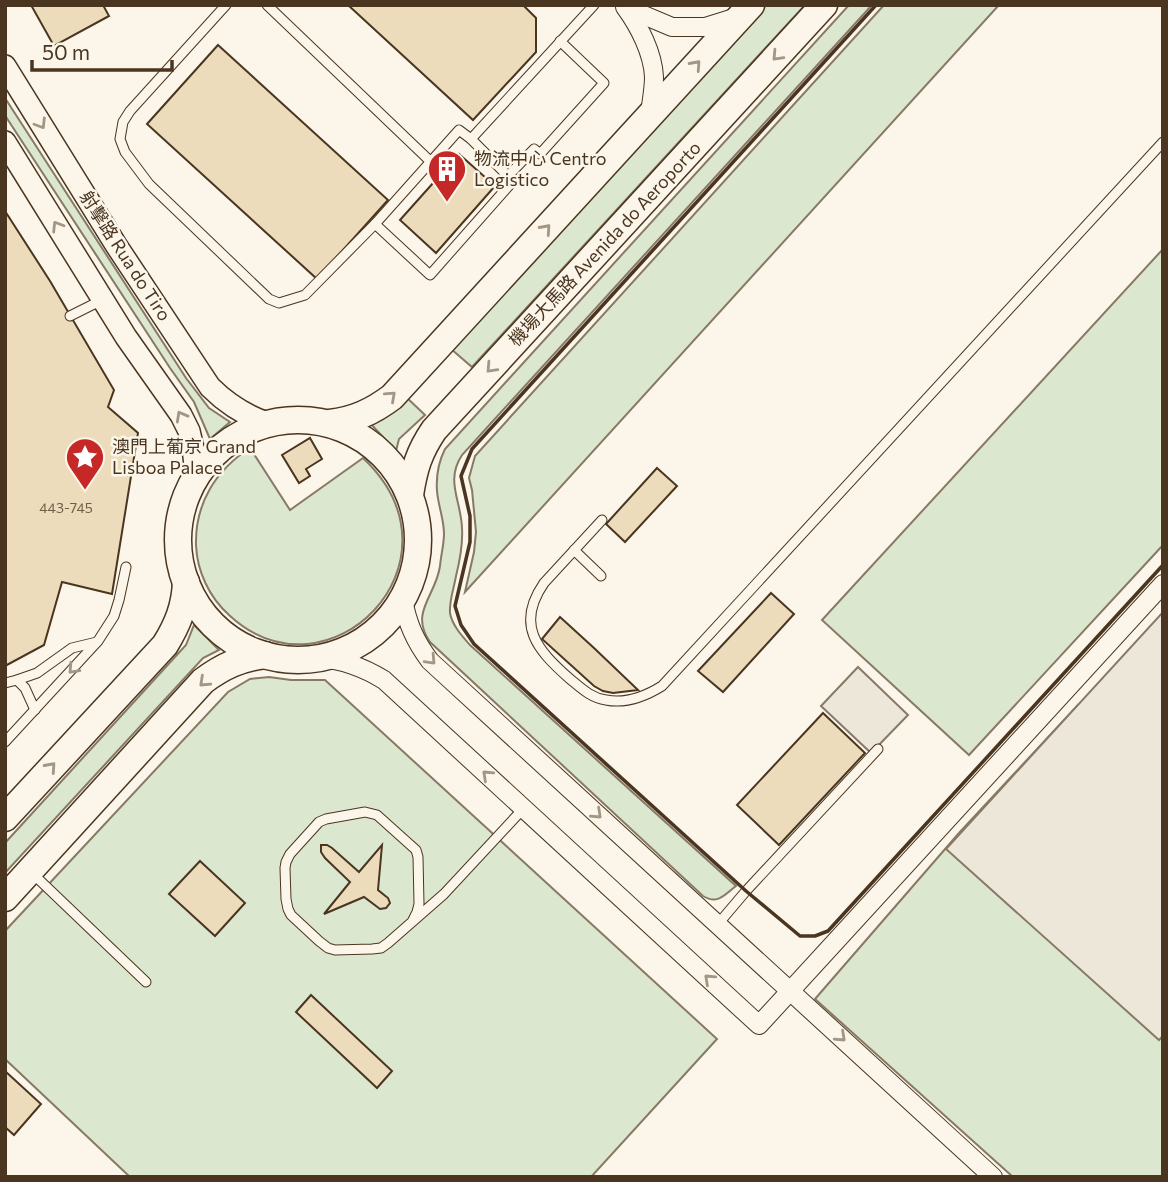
<svg xmlns="http://www.w3.org/2000/svg" width="1168" height="1182" font-family="Commissioner,'Noto Sans SC',sans-serif">
	<style>
		.green { fill: #dce7d0; stroke: #887966; stroke-width: 2 }
		.parking { fill: #ede7d9; stroke: #887966; stroke-width: 2 }
		.building { fill: #ecdcbc; stroke: #4a3520; stroke-width: 2 }
		.lines { fill: none; stroke-linecap: round; stroke-linejoin: round }
		.service-casing { stroke: #4a3520; stroke-width: 11 }
		.minor-casing { stroke: #4a3520; stroke-width: 20 }
		.tertiary-casing { stroke: #4a3520; stroke-width: 24 }
		.primary-casing { stroke: #4a3520; stroke-width: 29 }
		.service { stroke: #fbf6e9; stroke-width: 9 }
		.minor { stroke: #fbf6e9; stroke-width: 18 }
		.tertiary { stroke: #fbf6e9; stroke-width: 21 }
		.primary { stroke: #fbf6e9; stroke-width: 26 }
		.wall { stroke: #4a3520; stroke-width: 3.5 }
		.oneway { stroke: #a29684 }
		.labels { text-anchor: middle; stroke-width: 5; stroke-linejoin: round; paint-order: stroke }
		.number-label { font-size: 14px; fill: #725f47 }
		.poi-label { font-size: 18px; fill: #4a3520; stroke: #fbf6e9; text-anchor: start }
		.street-label { font-size: 18px; fill: #4a3520; stroke: #fbf6e9 }
	</style>
	<rect width="100%" height="100%" fill="#fbf6e9"/>
	<g class="green">
		<path d="M766 5H805L472 367 451 349Z"/>
		<path d="M849 5H872L462 455C445 481 461 500 462 528 463 544 460 560 456 576 454 588 449 601 450 613 452 625 462 636 470 645L736 886C724 895 718 905 703 896L430 642C409 612 436 596 440 566 441 555 444 544 444 534 444 519 438 505 437 491 436 477 439 461 445 449Z"/>
		<path d="M884 5H999L465 592 474 552 476 532 472 490 469 478 475 456Z"/>
		<path d="M5 98 186 378 209 408 230 422 210 439 194 402 170 368 8 120 5 115Z"/>
		<path d="M1163 249V545L969 755 822 620Z"/>
		<path d="M404 395 425 415 399 439 396 451 368 421Z"/>
		<path d="M250 448 290 510 363 458C473 562 328 707 229 615 209 597 197 571 196 545 195 503 216 470 250 448Z"/>
		<path d="M194 625 219 650 203 658 5 873V843L186 645Z"/>
		<path d="M269 677 291 680H325L717 1039 591 1177H130L5 1059V931L228 692 250 679Z"/>
		<path d="M1078 705 1163 782V1177H1013L815 999 959 833Z"/>
	</g>
	<g class="parking">
		<path d="M1163 612V1036L1159 1040 946 849Z"/>
		<path d="M858 667 908 715 871 753 821 706Z"/>
	</g>
	<g class="building">
		<path d="M31 5H103L109 16 54 46Z"/>
		<path d="M348 5H523L536 18V52L473 120Z"/>
		<path d="M218 45 388 200 317 279 147 124Z"/>
		<path d="M459 154 495 186 436 253 400 220Z"/>
		<path d="M5 211 50 281 114 390 108 407 138 433 112 594 62 582 44 645 5 666Z"/>
		<path d="M310 438 322 459 306 469 310 476 299 483 282 455Z"/>
		<path d="M657 468 677 486 625 542 606 524Z"/>
		<path d="M771 593 794 614 723 692 698 671Z"/>
		<path d="M560 617 594 648 638 690 613 693 603 691 594 686 542 639Z"/>
		<path d="M823 713 865 753 779 845 737 805Z"/>
		<path d="M321 845H327L332 848 359 872 382 845 378 890 388 898 390 903 386 908 380 909 364 897 324 914 350 882 325 858 321 852Z"/>
		<path d="M200 861 245 903 215 936 169 894Z"/>
		<path d="M311 995 392 1071 377 1088 296 1012Z"/>
		<path d="M5 1071 41 1104 14 1135 5 1127Z"/>
	</g>
	<g class="lines">
		<g class="service-casing">
			<g id="service">
				<path d="M226 5 130 111 123 122 120 139 125 152 149 184 269 299 279 303 305 295 375 224"/>
				<path d="M267 5 430 161"/>
				<path d="M459 130 471 139 513 181 430 275 375 224Z"/>
				<path d="M471 139 594 5"/>
				<path d="M508 176 534 149 540 154 604 83 560 41"/>
				<path d="M70 316 102 300"/>
				<path d="M602 520 544 583C515 625 537 650 570 679 581 688 591 698 606 700 626 704 646 696 662 686L1163 142"/>
				<path d="M574 550 601 576"/>
				<path d="M17 680 37 673 72 648 97 642"/>
				<path d="M5 683 17 680 25 688 35 710"/>
				<path d="M5 742 98 641 114 616 119 600 126 567"/>
				<path d="M31 872 146 982"/>
				<path d="M412 922 417 912 419 904 418 857 416 850 377 815 365 812 326 819 319 822 290 854 286 862 285 868 286 899 288 909 291 915 319 941 328 948 335 950 372 949 381 948 388 943 444 894 523 809"/>
				<path d="M718 924 746 891 878 749"/>
			</g>
		</g>
		<g class="minor-casing">
			<g id="minor">
				<path d="M625 7C639 26 653 53 654 77 654 90 651 103 650 115"/>
				<path d="M627 8 672 27H705L737 17"/>
				<path d="M403 599C407 623 415 641 430 661L993 1177"/>
				<path d="M320 658C344 660 363 667 384 680L759 1025 1163 584"/>
			</g>
		</g>
		<g class="tertiary-casing">
			<g id="tertiary">
				<path d="M5 66 116 245 210 387C227 404 244 415 267 423"/>
				<path d="M5 142 126 337 181 415 189 431 193 448 195 465 193 482"/>
			</g>
		</g>
		<g class="primary-casing">
			<g id="primary">
				<circle cx="298" cy="540" r="120"/>
				<path d="M330 423C354 420 372 412 392 397L751 5"/>
				<path d="M410 495C414 469 419 452 434 430L824 5"/>
				<path d="M5 818 165 645C178 624 185 606 186 582"/>
				<path d="M5 898 203 681C223 666 241 658 265 655"/>
			</g>
		</g>
		<use href="#service" class="service"/>
		<use href="#minor" class="minor"/>
		<use href="#tertiary" class="tertiary"/>
		<use href="#primary" class="primary"/>
		<path class="wall" d="M876 5 472 449 461 476 470 516V542L455 606 461 625 474 644 746 891 800 936H815L828 931 1163 565"/>
	</g>
	<defs><path id="oneway-chevron" d="M-2-3.5L2.5 0L-2 3.5" fill="none" stroke-width="1.6" stroke-linecap="round" stroke-linejoin="round" transform="scale(1.75)"/></defs>
	<g class="oneway">
		<use href="#oneway-chevron" transform="translate(777 56) rotate(133)"/>
		<use href="#oneway-chevron" transform="translate(696 65) rotate(-48)"/>
		<use href="#oneway-chevron" transform="translate(41 124) rotate(58)"/>
		<use href="#oneway-chevron" transform="translate(57 226) rotate(-122)"/>
		<use href="#oneway-chevron" transform="translate(546 229) rotate(-48)"/>
		<use href="#oneway-chevron" transform="translate(491 368) rotate(133)"/>
		<use href="#oneway-chevron" transform="translate(391 396) rotate(-42)"/>
		<use href="#oneway-chevron" transform="translate(181 416) rotate(-119)"/>
		<use href="#oneway-chevron" transform="translate(431 660) rotate(47)"/>
		<use href="#oneway-chevron" transform="translate(73 669) rotate(133)"/>
		<use href="#oneway-chevron" transform="translate(204 682) rotate(137)"/>
		<use href="#oneway-chevron" transform="translate(51 767) rotate(-48)"/>
		<use href="#oneway-chevron" transform="translate(487 775) rotate(-137)"/>
		<use href="#oneway-chevron" transform="translate(597 814) rotate(43)"/>
		<use href="#oneway-chevron" transform="translate(709 979) rotate(-137)"/>
		<use href="#oneway-chevron" transform="translate(841 1037) rotate(43)"/>
	</g>
	<defs>
		<g id="building-pin" transform="scale(2.0125)"><path d="M0 17L-7.5 6A9.5 9.5 0 1 1 7.5 6Z" fill="#c62828" stroke="#fbf6e9"/><path d="M-4-6H4V6H1V3H-1V6H-4ZM-2.5-4.3h1.7v1.8h-1.7ZM.8-4.3h1.7v1.8H.8ZM-2.5-1h1.7V.8h-1.7ZM.8-1h1.7V.8H.8Z" fill="#fff"/></g>
		<g id="sight-pin" transform="scale(2.0125)"><path d="M0 17L-7.5 6A9.5 9.5 0 1 1 7.5 6Z" fill="#c62828" stroke="#fbf6e9"/><path d="M0-6L1.8-2.2L6-1.7L2.9 1.2L3.7 5.4L0 3.3L-3.7 5.4L-2.9 1.2L-6-1.7L-1.8-2.2Z" fill="#fff"/></g>
	</defs>
	<g fill-rule="evenodd">
		<use href="#building-pin" x="447" y="169"/>
		<use href="#sight-pin" x="85" y="457"/>
	</g>
	<g class="labels">
		<g class="number-label">
			<text x="66" y="513">443-745</text>
		</g>
		<g class="poi-label">
			<text x="474" y="165">物流中心 Centro<tspan x="474" dy="21">Logistico</tspan></text>
			<text x="112" y="453">澳門上葡京 Grand<tspan x="112" dy="21">Lisboa Palace</tspan></text>
		</g>
		<g class="street-label">
			<text transform="translate(605 244) rotate(-47)" y="6">機場大馬路 Avenida do Aeroporto</text>
			<text transform="translate(125 256) rotate(57)" y="6">射擊路 Rua do Tiro</text>
		</g>
	</g>
	<rect width="1168" height="1182" fill="none" stroke="#4a3520" stroke-width="14"/>
	<path d="M32 60v10h140v-10" fill="none" stroke="#4a3520" stroke-width="3.5"/>
	<text x="42" y="60" font-size="21" fill="#4a3520" stroke="#fbf6e9" stroke-width="5" paint-order="stroke">50 m</text>
</svg>
